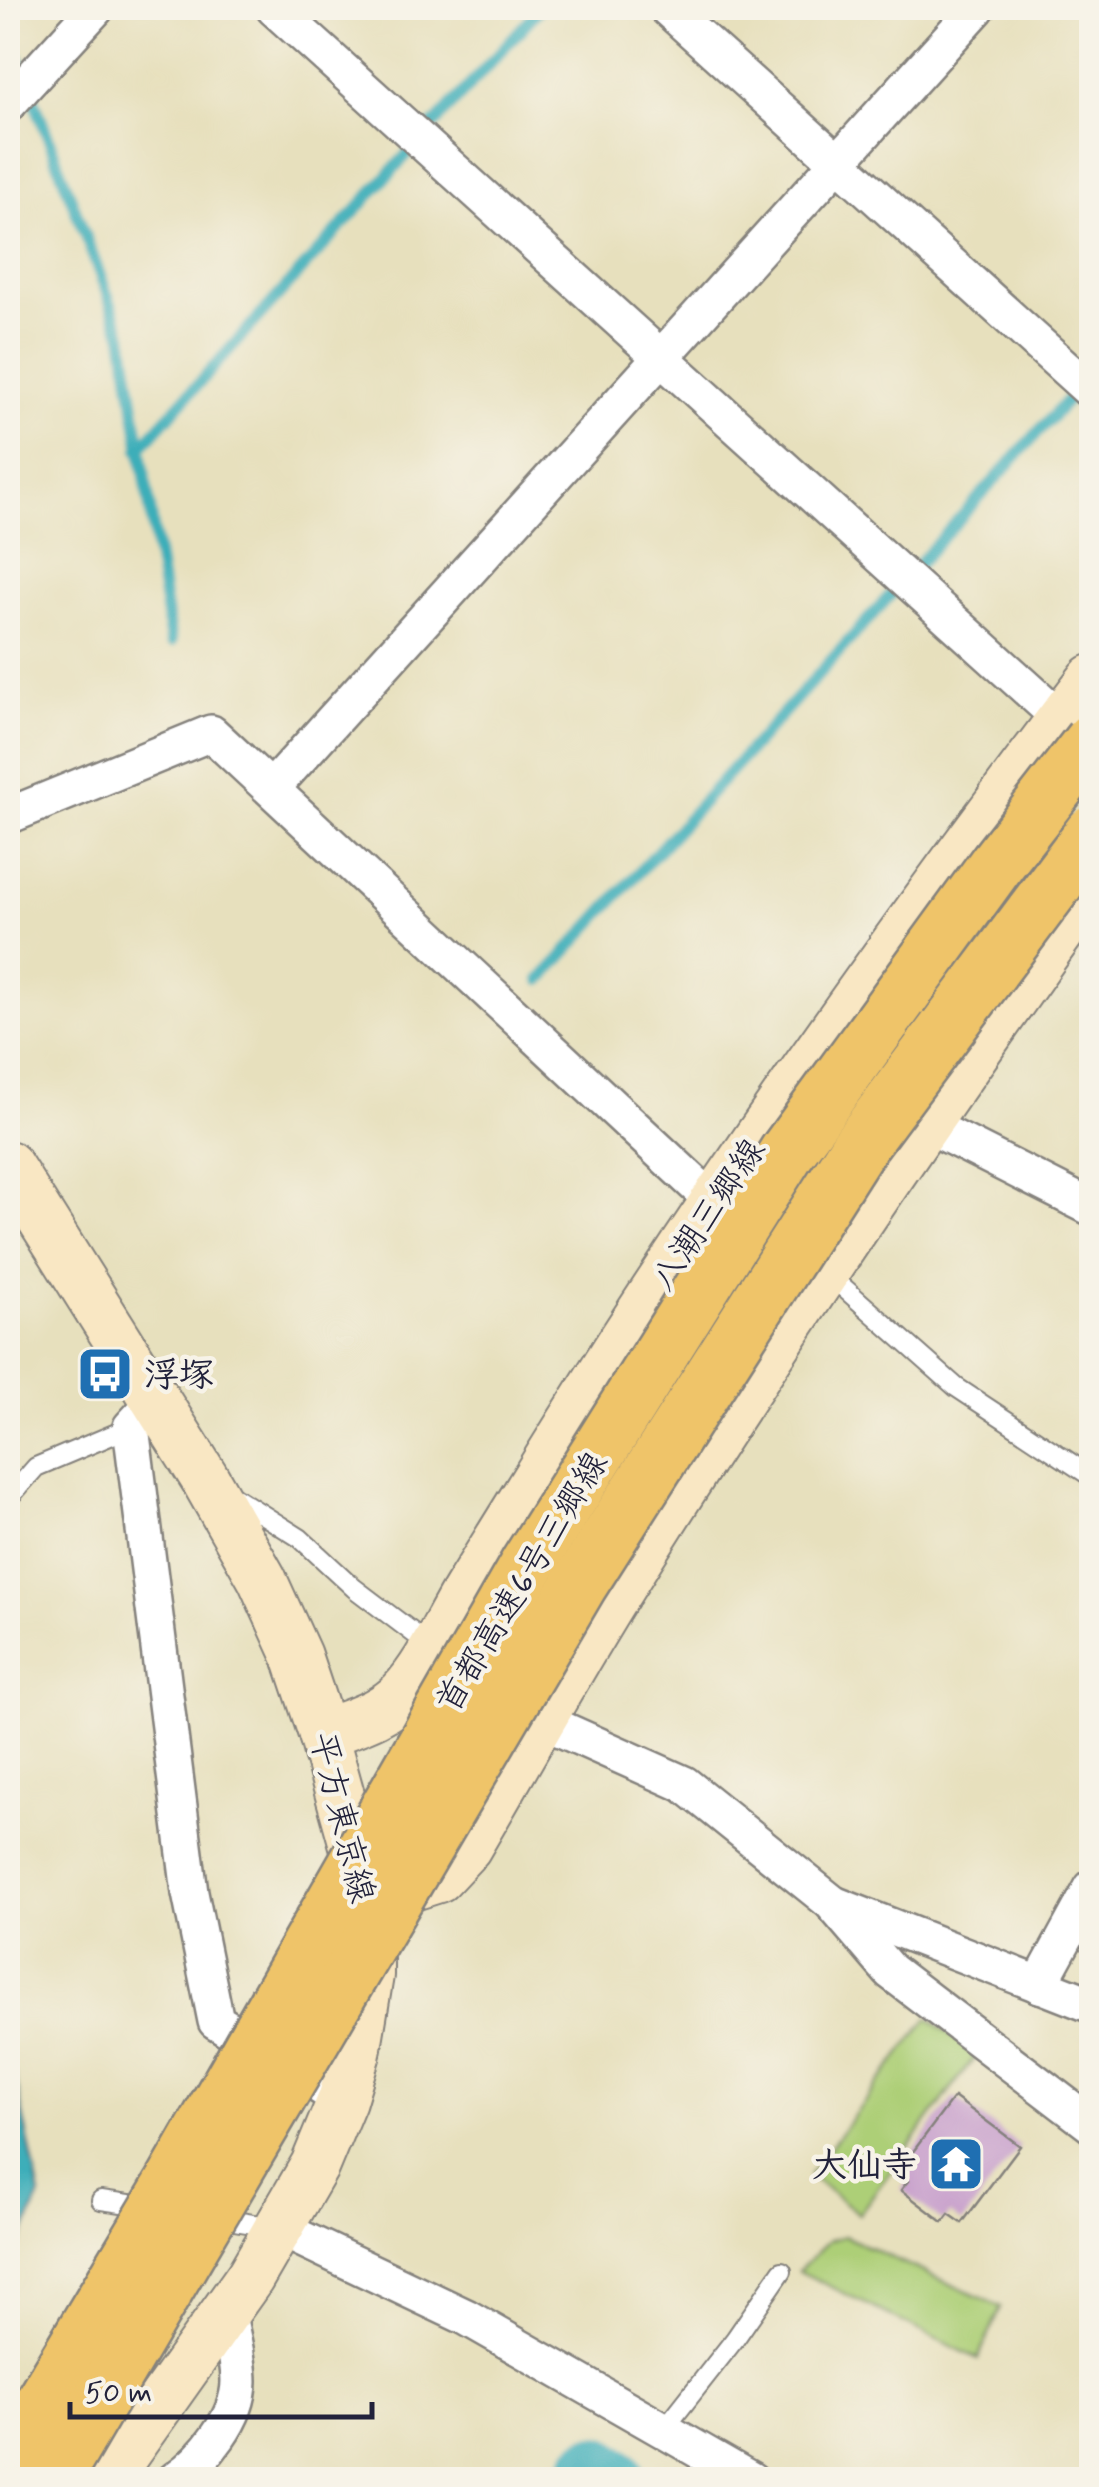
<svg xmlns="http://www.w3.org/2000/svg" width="1099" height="2487" font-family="Mynerve,'Klee One',sans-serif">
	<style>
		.green { fill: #adcf77; stroke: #687859; stroke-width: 2.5 }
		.water { fill: #3daeb9; stroke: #30687a; stroke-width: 2.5 }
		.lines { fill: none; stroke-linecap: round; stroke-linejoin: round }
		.stream { stroke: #3daeb9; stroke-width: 12 }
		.river { stroke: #3daeb9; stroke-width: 72 }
		.building { fill: #caa4cd }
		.service-casing { stroke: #84817c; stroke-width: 22 }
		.minor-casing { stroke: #84817c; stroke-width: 40 }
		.secondary-casing { stroke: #84817c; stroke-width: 52 }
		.service { stroke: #fff; stroke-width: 18 }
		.minor { stroke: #fff; stroke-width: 35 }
		.secondary { stroke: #f9e7c3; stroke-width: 48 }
		.motorway-bridge-casing { stroke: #84817c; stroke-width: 60; stroke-linecap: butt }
		.motorway-bridge { stroke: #efc469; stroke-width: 55 }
		.labels { text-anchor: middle; stroke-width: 9; stroke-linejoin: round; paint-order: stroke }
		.street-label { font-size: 35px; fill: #22223b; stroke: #f7f3e8 }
		.poi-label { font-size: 35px; font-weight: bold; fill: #22223b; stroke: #f7f3e8; text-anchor: start }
	</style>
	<rect width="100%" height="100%" fill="#f7f3e8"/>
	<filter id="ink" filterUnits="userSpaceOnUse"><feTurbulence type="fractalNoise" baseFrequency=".01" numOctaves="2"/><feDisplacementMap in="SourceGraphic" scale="20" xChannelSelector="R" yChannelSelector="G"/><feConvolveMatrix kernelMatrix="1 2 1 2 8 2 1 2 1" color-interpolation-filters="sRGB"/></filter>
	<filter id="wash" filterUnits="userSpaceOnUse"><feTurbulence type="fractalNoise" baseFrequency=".0048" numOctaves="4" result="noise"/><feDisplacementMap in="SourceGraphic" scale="40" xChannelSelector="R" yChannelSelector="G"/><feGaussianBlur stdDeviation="2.25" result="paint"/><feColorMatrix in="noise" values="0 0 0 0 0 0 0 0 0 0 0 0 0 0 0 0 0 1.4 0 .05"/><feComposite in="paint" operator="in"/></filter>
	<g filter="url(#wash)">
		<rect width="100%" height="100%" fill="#e7e0bd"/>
		<g class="green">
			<path d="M928 2018 977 2054 859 2214 809 2175Z"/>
			<path d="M844 2236 1001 2307 978 2359 799 2271 829 2240Z"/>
		</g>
		<path class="water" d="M8 2044 40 2195 8 2274Z"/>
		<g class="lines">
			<g class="stream">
				<path d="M8 31 123 336 171 642"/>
				<path d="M139 449 540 8"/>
				<path d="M541 980 1080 386"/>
			</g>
			<path class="river" d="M596 2471 610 2480"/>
		</g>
		<g id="blocks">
			<path class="building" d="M954 2097 1020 2146 962 2223 949 2214 943 2222 901 2190 908 2181 897 2173Z"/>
		</g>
	</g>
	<g filter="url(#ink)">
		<use href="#blocks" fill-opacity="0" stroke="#84817c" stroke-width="2.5"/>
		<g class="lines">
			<g class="service-casing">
				<g id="service">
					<path d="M826 1272 956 1387 1092 1477"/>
					<path d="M230 1494 300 1538 354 1588 432 1647"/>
					<path d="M8 1499 36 1467 131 1427"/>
					<path d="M101 2200 150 2207"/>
					<path d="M215 2218 273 2227"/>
					<path d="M665 2428 735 2339 782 2271"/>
				</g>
			</g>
			<g class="minor-casing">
				<g id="minor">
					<path d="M274 8 1061 719"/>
					<path d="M667 8 1092 392"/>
					<path d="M8 104 96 8"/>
					<path d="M272 788 977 8"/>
					<path d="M8 816 211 733 713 1201"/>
					<path d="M924 1123 1092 1208"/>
					<path d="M156 1400 131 1427 190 1893 216 2021 342 2100"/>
					<path d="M541 1720 684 1784 831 1902 890 1971 1092 2125"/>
					<path d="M836 1905 1092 2005"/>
					<path d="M1039 1985 1092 1888"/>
					<path d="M281 2229 466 2317 751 2480"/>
					<path d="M175 2480C204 2460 239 2418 239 2381 239 2358 231 2333 227 2310"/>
				</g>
			</g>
			<g class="secondary-casing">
				<g id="secondary">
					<path d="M8 1165 204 1477 262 1579 297 1656 323 1734 369 1899V1975L356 2053 342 2100 315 2165 250 2277 106 2480"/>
					<path d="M323 1734C350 1723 383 1715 403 1693 430 1664 446 1624 467 1590 519 1507 570 1423 623 1340 770 1113 928 894 1092 679"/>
					<path d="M378 1897 438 1878 467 1847C514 1767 560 1685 609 1605 761 1360 924 1122 1092 887"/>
				</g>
			</g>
			<use href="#service" class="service"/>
			<use href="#minor" class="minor"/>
			<use href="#secondary" class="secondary"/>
			<g class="motorway-bridge-casing">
				<g id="motorway-bridge">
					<path d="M8 2460 175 2180 528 1564 787 1152 998 862 1092 741"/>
					<path d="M53 2480 579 1585 857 1149 1092 834"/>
				</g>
			</g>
			<use href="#motorway-bridge" class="motorway-bridge"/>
		</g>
	</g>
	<defs>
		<g id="bus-square" transform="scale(2.875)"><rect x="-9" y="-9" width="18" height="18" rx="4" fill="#1f6fb2" stroke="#f7f3e8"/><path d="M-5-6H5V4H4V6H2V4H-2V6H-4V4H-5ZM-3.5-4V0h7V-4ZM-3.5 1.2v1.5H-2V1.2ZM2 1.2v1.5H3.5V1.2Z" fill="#fff"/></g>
		<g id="temple-square" transform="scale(2.875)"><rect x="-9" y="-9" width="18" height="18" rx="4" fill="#1f6fb2" stroke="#f7f3e8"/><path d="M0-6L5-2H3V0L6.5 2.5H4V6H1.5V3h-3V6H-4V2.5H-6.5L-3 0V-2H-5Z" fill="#fff"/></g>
	</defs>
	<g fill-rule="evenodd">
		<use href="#bus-square" x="105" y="1374"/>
		<use href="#temple-square" x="956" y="2164"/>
	</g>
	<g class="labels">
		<g class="street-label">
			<text transform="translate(707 1214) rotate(-56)" y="12">八潮三郷線</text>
			<text transform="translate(521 1582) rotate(-59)" y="12">首都高速6号三郷線</text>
			<text transform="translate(343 1817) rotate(76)" y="12">平方東京線</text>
		</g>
		<g class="poi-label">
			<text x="144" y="1386">浮塚</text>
			<text x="917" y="2176" text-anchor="end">大仙寺</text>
		</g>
	</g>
	<rect width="1099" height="2487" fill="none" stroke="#f7f3e8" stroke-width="40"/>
	<path d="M70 2402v15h302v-15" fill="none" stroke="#22223b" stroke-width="5"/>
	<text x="85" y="2402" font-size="30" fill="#22223b" stroke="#f7f3e8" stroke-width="8" paint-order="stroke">50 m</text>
</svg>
